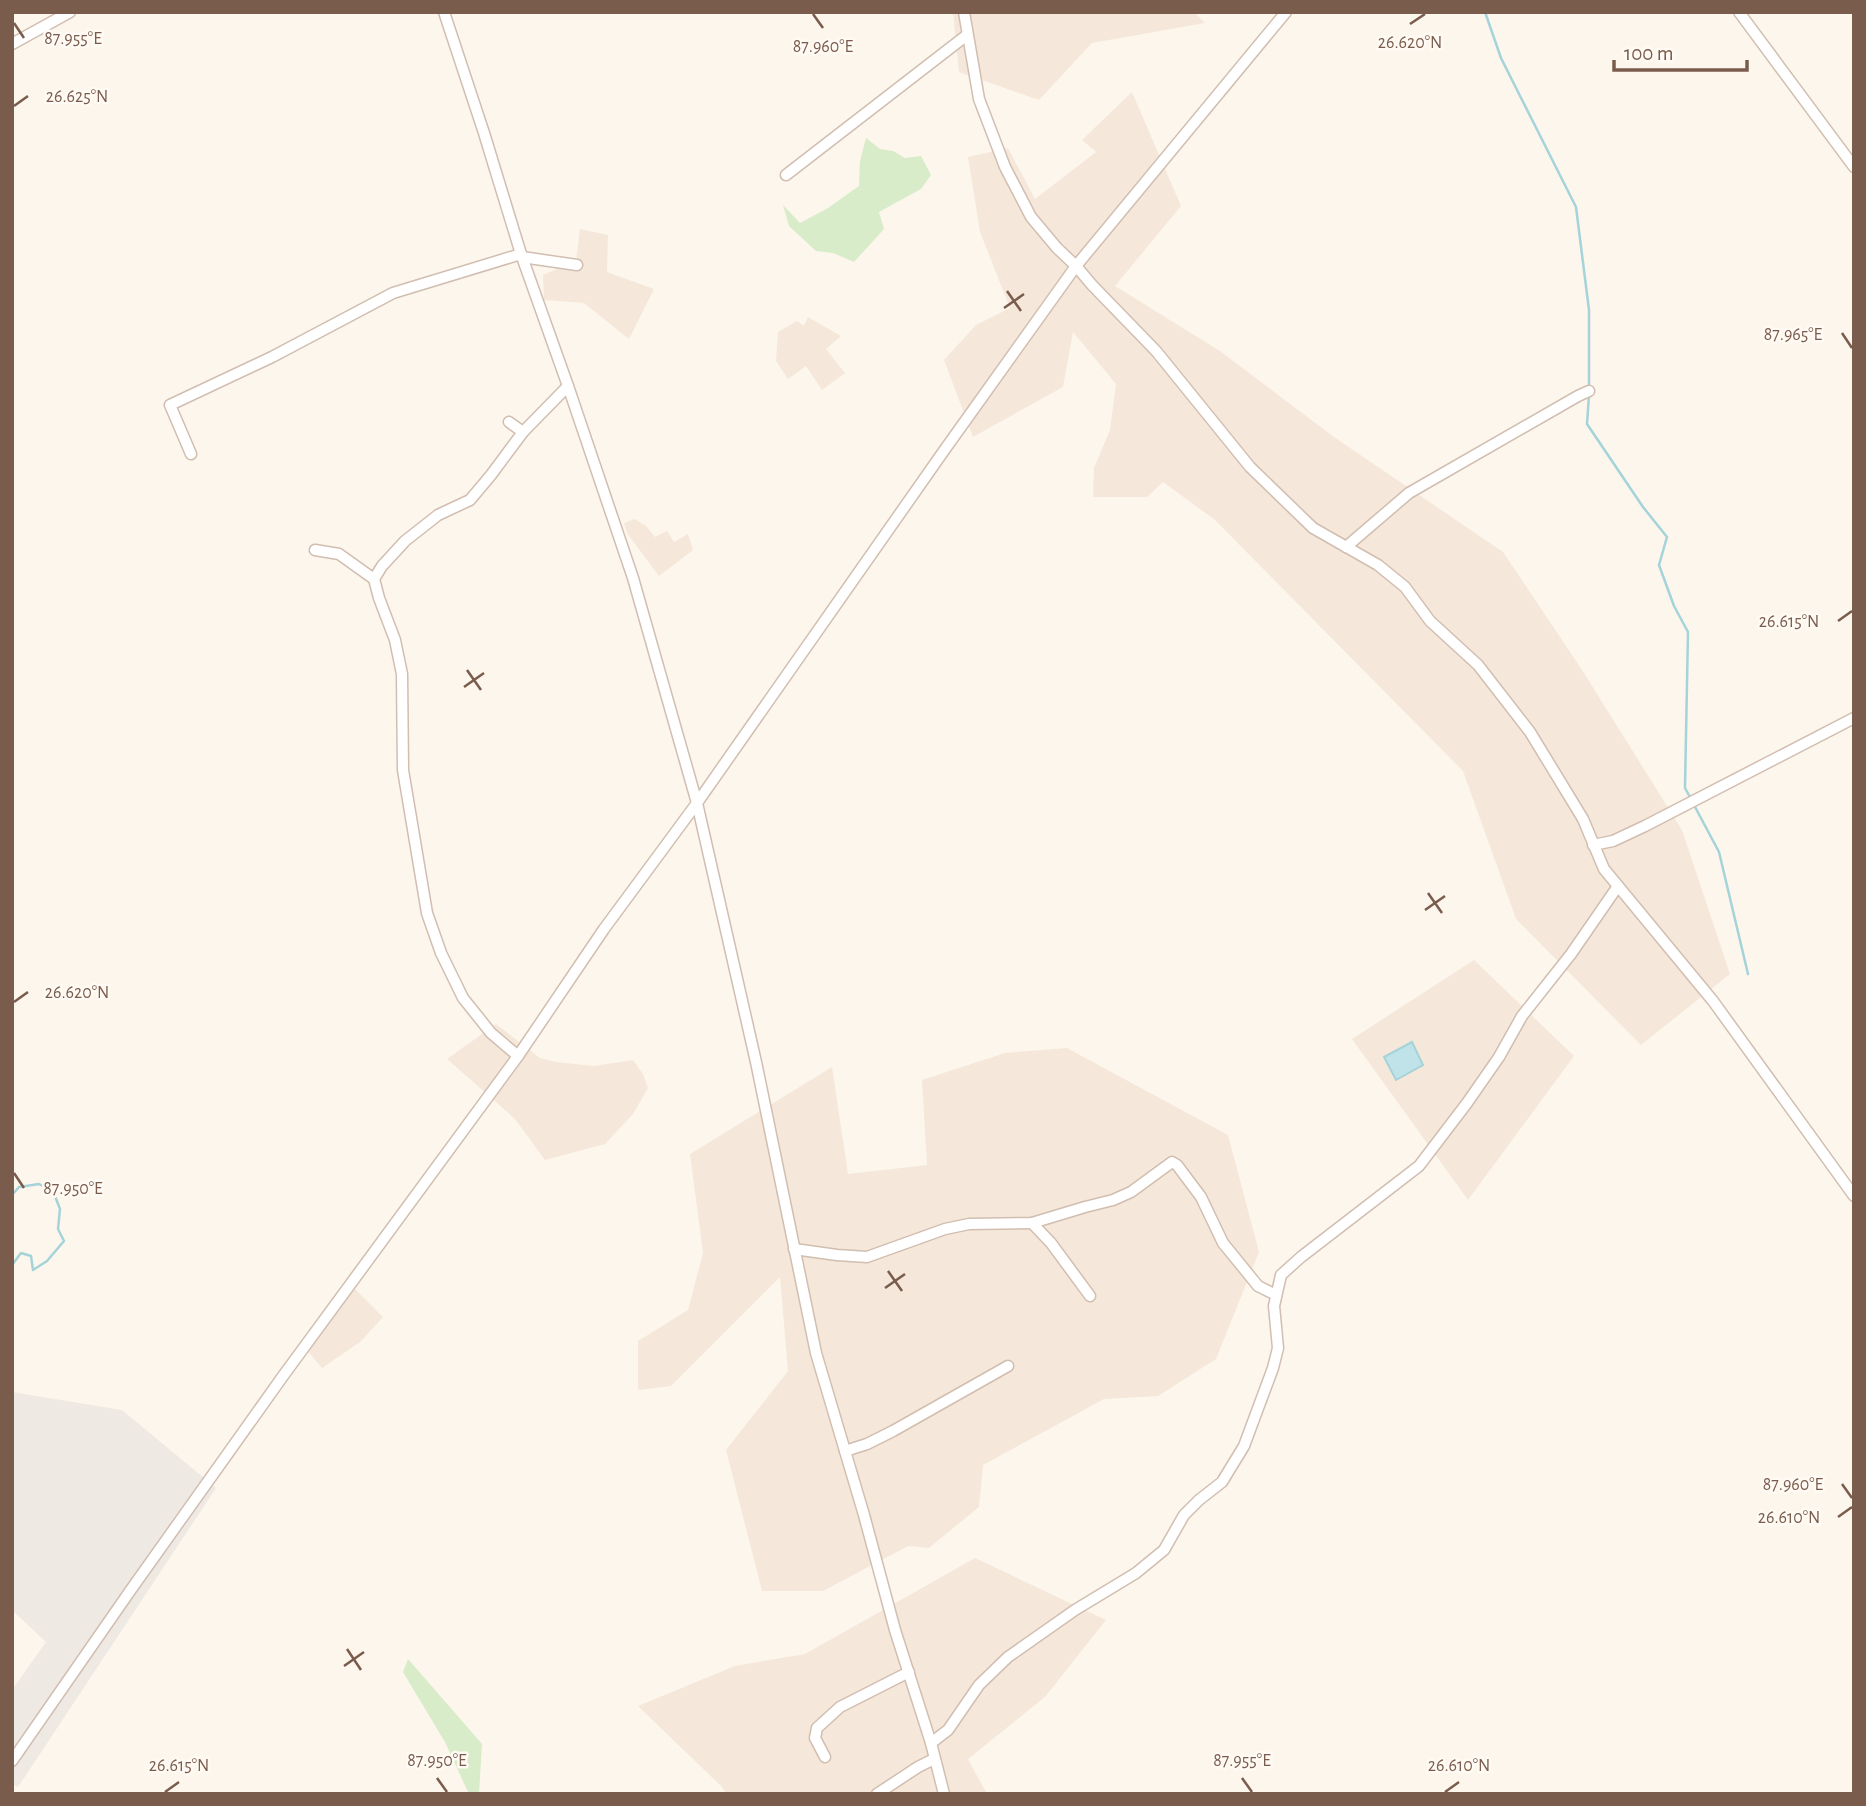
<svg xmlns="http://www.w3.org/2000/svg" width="1866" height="1806" font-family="'Alegreya Sans',sans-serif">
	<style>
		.residential { fill: #f5e8da }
		.industrial { fill: #efe9e4 }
		.green { fill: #d8ecc9 }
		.water { fill: #bfe3e8; stroke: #a5d3da; stroke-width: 2 }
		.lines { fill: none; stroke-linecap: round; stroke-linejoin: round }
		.stream { stroke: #a5d3da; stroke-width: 2.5 }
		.minor-casing { stroke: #d1beb0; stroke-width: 13 }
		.minor { stroke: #fff; stroke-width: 10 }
		.ticks { fill: none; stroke: #7a5c4d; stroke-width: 2.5 }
		.ticks-label { font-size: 18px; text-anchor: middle; fill: #7a5c4d; stroke: #fffaf3; stroke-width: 5; stroke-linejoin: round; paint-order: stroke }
	</style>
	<rect width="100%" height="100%" fill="#fdf6ec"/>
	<g class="residential">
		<path d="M953 12H1194L1205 23 1092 43 1039 100 959 72Z"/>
		<path d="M1132 92 1181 206 1115 286 1220 351 1334 437 1503 552 1582 670 1682 830 1730 974 1641 1045 1516 919 1463 771 1215 520 1163 482 1147 497H1093L1094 468 1110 430 1116 384 1073 332 1063 387 973 437 944 360 976 325 1010 308 980 232 968 157 1008 148 1035 199 1096 152 1082 140Z"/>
		<path d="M580 229 608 235 607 272 654 289 629 339 584 303 544 300 543 275 576 261Z"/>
		<path d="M808 317 841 336 826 349 845 373 822 390 806 366 788 379 776 361 778 332 797 321 804 326Z"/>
		<path d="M635 519 646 526 655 537 667 531 674 542 688 534 693 550 659 576 627 533 624 523Z"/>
		<path d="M1474 960 1574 1056 1468 1200 1352 1039Z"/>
		<path d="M496 1024 540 1058 556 1062 594 1066 633 1060 643 1074 648 1088 633 1114 605 1144 545 1160 515 1119 447 1059Z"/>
		<path d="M1067 1048 1228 1135 1259 1252 1216 1359 1158 1396 1104 1399 983 1465 979 1507 929 1548 908 1546 823 1591H762L726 1450 788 1371 780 1277 671 1386 638 1390V1341L688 1310 703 1253 690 1154 832 1067 848 1174 927 1165 922 1080 1005 1053Z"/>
		<path d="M355 1289 383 1317 360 1342 322 1368 307 1350 331 1317Z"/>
		<path d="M975 1558 1106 1620 1045 1697 968 1759 987 1794H726L723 1788 638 1706 735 1666 805 1654Z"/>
	</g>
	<path class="industrial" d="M12 1392 122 1410 216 1488 18 1787 12 1784V1690L46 1642 12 1610Z"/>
	<g class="green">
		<path d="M866 138 880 149 893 151 905 158 921 156 931 175 921 189 879 212 884 229 854 262 833 253 816 251 789 226 783 205 800 223 828 208 859 186 860 161Z"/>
		<path d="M408 1659 482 1744 479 1794H469L445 1742 403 1672Z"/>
	</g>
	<path class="water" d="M1412 1042 1423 1065 1396 1080 1384 1057Z"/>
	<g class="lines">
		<g class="stream">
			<path d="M1485 12 1501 58 1576 207 1589 310V388"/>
			<path d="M1589 395 1587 424 1643 507 1667 537 1659 565 1674 606 1688 632 1685 788 1691 799"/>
			<path d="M1694 805 1719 852 1748 974"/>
			<path d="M12 1195 19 1187 39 1184 53 1191 60 1209 58 1229 64 1241 47 1261 33 1270 31 1256 21 1253 12 1265"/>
		</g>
		<g class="minor-casing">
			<g id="minor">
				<path d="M444 12 484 133 521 254 568 386 633 578 697 803 756 1062 816 1353 864 1515 895 1630 931 1743 944 1794"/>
				<path d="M964 12 979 99 1005 167 1031 217 1057 248 1076 266 1092 285 1156 351 1250 467 1313 528 1378 565 1405 587 1430 621 1478 665 1530 732 1583 819 1604 869 1713 1001 1854 1196"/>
				<path d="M1739 12 1854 167"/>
				<path d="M12 44 70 12"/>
				<path d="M786 175 967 35"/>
				<path d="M522 257 577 265"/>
				<path d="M509 422 523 432"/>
				<path d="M191 454 170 405 272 357 393 293 521 254"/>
				<path d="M1346 547 1409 493 1578 396 1589 391"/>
				<path d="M315 550 339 554 374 579"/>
				<path d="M1593 845 1613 841 1645 826 1854 718"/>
				<path d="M518 1056 491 1033 463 998 441 953 427 913 403 770 402 674 395 640 379 598 374 579 382 566 405 541 438 515 470 500 491 475 523 432 568 386"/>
				<path d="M1032 1223 1051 1243 1090 1296"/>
				<path d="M794 1249 837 1255 867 1257 945 1229 969 1224 1032 1223 1085 1207 1113 1200 1131 1192 1172 1162 1177 1165 1201 1197 1223 1243 1258 1286 1276 1295"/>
				<path d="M845 1451 867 1444 893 1431 1008 1366"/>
				<path d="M931 1743 948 1730 979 1685 1008 1657 1075 1610 1136 1573 1164 1550 1184 1515 1199 1500 1222 1482 1244 1446 1273 1368 1278 1348 1274 1306 1281 1275 1301 1257 1419 1166 1467 1103 1499 1057 1522 1016 1571 954 1618 886"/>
				<path d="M825 1757 815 1738 817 1728 840 1707 909 1672"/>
				<path d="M12 1761 130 1591 283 1376 518 1056 604 929 697 803 943 452 1076 266 1286 12"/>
				<path d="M877 1794 918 1767 934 1759"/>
			</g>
		</g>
		<use href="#minor" class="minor"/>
	</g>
	<path class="ticks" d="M813 14 823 28M14 23 24 38M1410 24 1425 14M14 106 28 96M1007 291 1021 311M1004 308 1024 294M1842 333 1852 348M1838 621 1852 611M467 670 481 690M464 687 484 673M1428 893 1442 913M1425 910 1445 896M14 1002 28 992M14 1173 24 1188M888 1271 902 1291M885 1288 905 1274M1842 1484 1852 1498M1838 1517 1852 1507M347 1649 361 1670M344 1666 364 1652M437 1778 447 1792M1242 1778 1252 1792M165 1792 179 1782M1445 1792 1459 1782"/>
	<g class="ticks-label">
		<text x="73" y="44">87.955°E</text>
		<text x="1410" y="48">26.620°N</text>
		<text x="823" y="52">87.960°E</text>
		<text x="77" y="102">26.625°N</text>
		<text x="1793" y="340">87.965°E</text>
		<text x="1789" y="627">26.615°N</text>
		<text x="77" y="998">26.620°N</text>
		<text x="73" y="1194">87.950°E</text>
		<text x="1793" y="1490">87.960°E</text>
		<text x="1789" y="1523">26.610°N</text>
		<text x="437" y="1766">87.950°E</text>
		<text x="1242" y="1766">87.955°E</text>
		<text x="179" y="1771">26.615°N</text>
		<text x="1459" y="1771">26.610°N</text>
	</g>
	<rect width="1866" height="1806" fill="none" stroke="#7a5c4d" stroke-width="28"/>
	<path d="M1614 60v10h133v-10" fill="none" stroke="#7a5c4d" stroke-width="3.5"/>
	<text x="1624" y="60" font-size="21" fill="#7a5c4d" stroke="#fffaf3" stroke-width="5" paint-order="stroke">100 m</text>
</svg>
